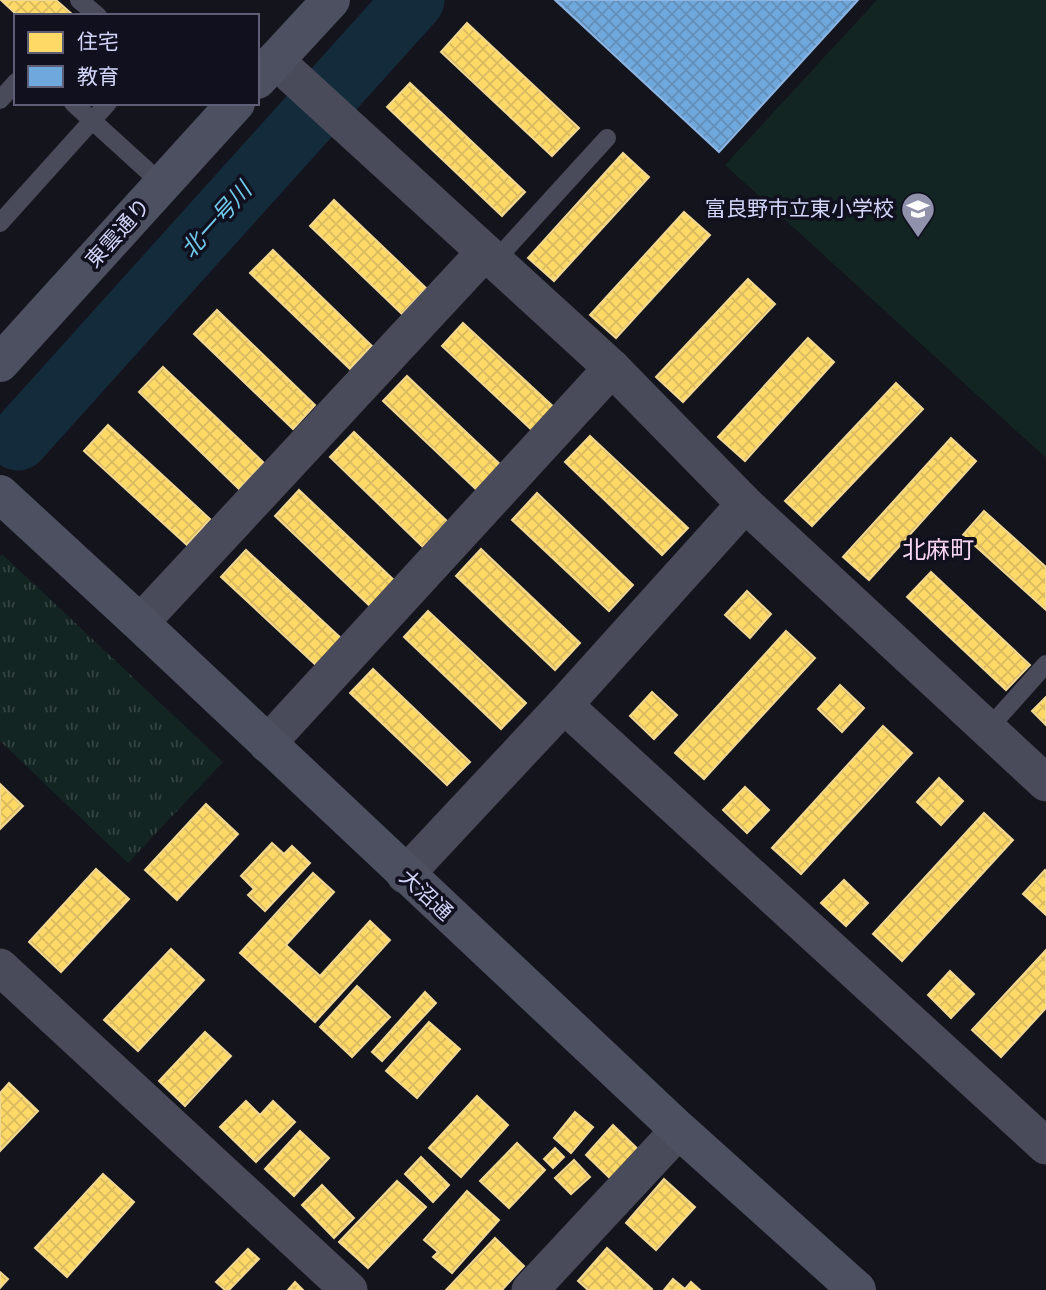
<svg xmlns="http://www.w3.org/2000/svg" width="1046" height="1290" font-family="'Fira Sans Condensed','Noto Sans JP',sans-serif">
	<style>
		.park { fill: url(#park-tufts) }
		.pitch { fill: #132522 }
		.homes { fill: url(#homes-cross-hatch); stroke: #f2d892; stroke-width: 2 }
		.schools { fill: url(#schools-cross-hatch); stroke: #8db6e5; stroke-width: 2 }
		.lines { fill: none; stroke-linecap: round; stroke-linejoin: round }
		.river { stroke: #142b3b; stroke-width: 61 }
		.lane { stroke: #4a4b5a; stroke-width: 18 }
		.street { stroke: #4a4b5a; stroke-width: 37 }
		.secondary { stroke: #4d5061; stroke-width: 38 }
		.labels { text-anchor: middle; stroke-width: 7; stroke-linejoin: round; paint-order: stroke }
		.poi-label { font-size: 21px; fill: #d3d6f9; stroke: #10101f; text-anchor: end }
		.street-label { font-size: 21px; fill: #d3d6f9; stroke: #10101f }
		.water-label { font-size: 23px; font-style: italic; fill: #6fc9eb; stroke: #10101f }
		.quarter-label { font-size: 24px; fill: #f9d5f3; stroke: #10101f }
	</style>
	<defs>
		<pattern id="park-tufts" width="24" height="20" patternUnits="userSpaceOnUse" patternTransform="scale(1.75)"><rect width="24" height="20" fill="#132522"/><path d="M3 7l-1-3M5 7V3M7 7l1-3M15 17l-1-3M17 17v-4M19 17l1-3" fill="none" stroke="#344443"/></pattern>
		<pattern id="homes-cross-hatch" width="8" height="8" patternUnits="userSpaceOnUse" patternTransform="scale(1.75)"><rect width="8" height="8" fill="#ffd966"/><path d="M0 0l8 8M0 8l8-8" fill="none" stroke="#d9ba61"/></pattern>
		<pattern id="schools-cross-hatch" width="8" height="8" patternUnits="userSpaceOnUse" patternTransform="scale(1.75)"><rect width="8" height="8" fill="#6fa8dc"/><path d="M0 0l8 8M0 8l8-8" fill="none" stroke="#638eb8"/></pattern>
	</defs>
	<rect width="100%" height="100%" fill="#14141c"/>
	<path class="park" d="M2 554 223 762 128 863 0 741V556Z"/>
	<path class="pitch" d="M877 0H1046V458L725 165Z"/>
	<g class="homes">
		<path d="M1 0H56L73 15 18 16Z"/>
		<path d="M467 23 579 128 552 156 441 52Z"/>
		<path d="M410 83 525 192 502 216 387 107Z"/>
		<path d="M623 153 649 177 554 281 528 258Z"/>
		<path d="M334 200 426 288 402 314 310 226Z"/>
		<path d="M684 212 710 235 616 338 590 315Z"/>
		<path d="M273 250 372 346 350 369 250 273Z"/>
		<path d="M748 279 775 304 683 402 656 377Z"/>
		<path d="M217 310 315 405 293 429 194 334Z"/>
		<path d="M463 323 557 410 535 433 442 346Z"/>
		<path d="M808 338 834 362 745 461 718 437Z"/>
		<path d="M163 367 264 463 239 489 139 392Z"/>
		<path d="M407 376 504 468 480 493 383 401Z"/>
		<path d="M896 383 923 409 812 526 785 501Z"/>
		<path d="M108 425 210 519 187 545 84 451Z"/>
		<path d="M354 432 450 524 425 549 330 457Z"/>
		<path d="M590 436 688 528 662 555 565 462Z"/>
		<path d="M951 438 976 461 869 580 843 557Z"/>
		<path d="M299 490 396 582 371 607 275 516Z"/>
		<path d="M537 493 633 585 609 611 512 520Z"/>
		<path d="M984 511 1046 567V610L963 535Z"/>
		<path d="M481 549 580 643 555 670 456 576Z"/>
		<path d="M246 550 343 640 318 667 221 577Z"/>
		<path d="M931 572 1030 665 1006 690 907 597Z"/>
		<path d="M747 591 771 614 750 638 725 615Z"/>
		<path d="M428 611 526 703 501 729 404 637Z"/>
		<path d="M786 631 815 658 704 779 675 753Z"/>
		<path d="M373 669 470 762 447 785 350 693Z"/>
		<path d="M840 685 864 708 842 732 818 709Z"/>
		<path d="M652 692 677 715 654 739 630 716Z"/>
		<path d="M1046 697V725L1032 711Z"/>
		<path d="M883 726 912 753 801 874 772 848Z"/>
		<path d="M939 778 963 801 941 825 917 802Z"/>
		<path d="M0 784 23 806 0 829Z"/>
		<path d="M745 787 769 810 747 833 723 810Z"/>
		<path d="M206 804 238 834 177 900 145 870Z"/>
		<path d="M984 813 1013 840 902 961 873 934Z"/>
		<path d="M272 843 284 854 292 846 310 863 265 911 248 895 254 889 241 876Z"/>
		<path d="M96 869 129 899 61 972 29 942Z"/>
		<path d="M1045 870 1046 871V915L1023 894Z"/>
		<path d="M313 873 334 892 286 945 320 976 370 921 390 940 315 1022 240 953Z"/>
		<path d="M844 880 868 903 846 926 821 903Z"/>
		<path d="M171 949 204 980 138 1051 104 1020Z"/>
		<path d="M1046 950V1008L1001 1057 972 1030Z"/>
		<path d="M950 971 974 994 951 1018 928 995Z"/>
		<path d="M357 986 390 1017 352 1057 320 1027Z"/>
		<path d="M425 992 436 1003 382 1061 372 1052Z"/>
		<path d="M429 1022 460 1049 417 1098 386 1071Z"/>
		<path d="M205 1032 231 1056 185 1106 159 1081Z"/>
		<path d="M9 1083 38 1111 0 1151V1093Z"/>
		<path d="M477 1096 508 1125 461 1177 429 1148Z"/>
		<path d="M246 1101 260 1115 273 1101 295 1122 256 1162 220 1127Z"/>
		<path d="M575 1112 593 1127 571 1153 554 1138Z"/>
		<path d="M613 1125 646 1157 618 1186 586 1155Z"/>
		<path d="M300 1131 329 1158 294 1196 265 1169Z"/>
		<path d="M517 1143 545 1170 509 1208 480 1181Z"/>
		<path d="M555 1148 564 1157 553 1168 544 1159Z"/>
		<path d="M421 1157 449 1185 433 1202 405 1174Z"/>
		<path d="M574 1160 590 1177 571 1194 555 1178Z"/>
		<path d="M103 1174 134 1202 67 1277 35 1248Z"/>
		<path d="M664 1179 695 1207 656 1250 626 1223Z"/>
		<path d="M397 1181 426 1207 368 1268 339 1242Z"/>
		<path d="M322 1185 354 1218 334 1238 302 1205Z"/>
		<path d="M467 1191 499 1220 452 1273 433 1257 438 1252 424 1240Z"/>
		<path d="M495 1238 524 1266 502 1290H446Z"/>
		<path d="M607 1248 652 1289 651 1290H588L578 1281Z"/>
		<path d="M248 1249 259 1259 229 1290H225L216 1282Z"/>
		<path d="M0 1272 8 1279 0 1288Z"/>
		<path d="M673 1279 685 1289 691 1282 700 1290H664Z"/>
		<path d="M295 1282 303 1290H288Z"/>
	</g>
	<path class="schools" d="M555 0H858L719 152Z"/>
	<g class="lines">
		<path class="river" d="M18 440 414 0"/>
		<g class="lane">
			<path d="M79 0 98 16"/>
			<path d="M0 100 16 82"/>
			<path d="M73 103 162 184"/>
			<path d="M0 223 108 103"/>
			<path d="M494 262 607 138"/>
			<path d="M988 729 1046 664"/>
		</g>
		<g class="street">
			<path d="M275 60 612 368 745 504 1046 783"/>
			<path d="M140 623 484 253"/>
			<path d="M564 705 1046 1146"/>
			<path d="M267 744 612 368"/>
			<path d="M405 875 564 705 745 504"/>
			<path d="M0 967 349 1290"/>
			<path d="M530 1290 679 1130"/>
		</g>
		<g class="secondary">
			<path d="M257 80 331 0"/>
			<path d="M0 363 236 103"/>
			<path d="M0 494 140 623 679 1130 857 1290"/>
		</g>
	</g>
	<defs>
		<g id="school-pin" transform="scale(1.75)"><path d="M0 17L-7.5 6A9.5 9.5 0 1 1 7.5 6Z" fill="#9092ac" stroke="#10101f"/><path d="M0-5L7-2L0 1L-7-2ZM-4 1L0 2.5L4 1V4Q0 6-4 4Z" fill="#fff"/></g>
	</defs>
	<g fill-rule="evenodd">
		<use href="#school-pin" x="918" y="209"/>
	</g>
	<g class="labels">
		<g class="poi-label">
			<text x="894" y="216">富良野市立東小学校</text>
		</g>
		<g class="street-label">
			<text transform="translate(118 233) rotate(-48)" y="7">東雲通り</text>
			<text transform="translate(426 895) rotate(43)" y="7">大沼通</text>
		</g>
		<g class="water-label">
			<text transform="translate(216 220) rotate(-48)" y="8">北一号川</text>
		</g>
		<g class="quarter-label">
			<text x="938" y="558">北麻町</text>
		</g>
	</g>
	<rect x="14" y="14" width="245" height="91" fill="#10101f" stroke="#5e5f76" stroke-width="2"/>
	<rect x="28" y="32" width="35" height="21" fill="#ffd966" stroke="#5e5f76" stroke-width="2"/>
	<text x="77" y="49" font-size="21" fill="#d3d6f9">住宅</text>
	<rect x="28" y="66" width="35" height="21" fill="#6fa8dc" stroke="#5e5f76" stroke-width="2"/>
	<text x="77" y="84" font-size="21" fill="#d3d6f9">教育</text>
</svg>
